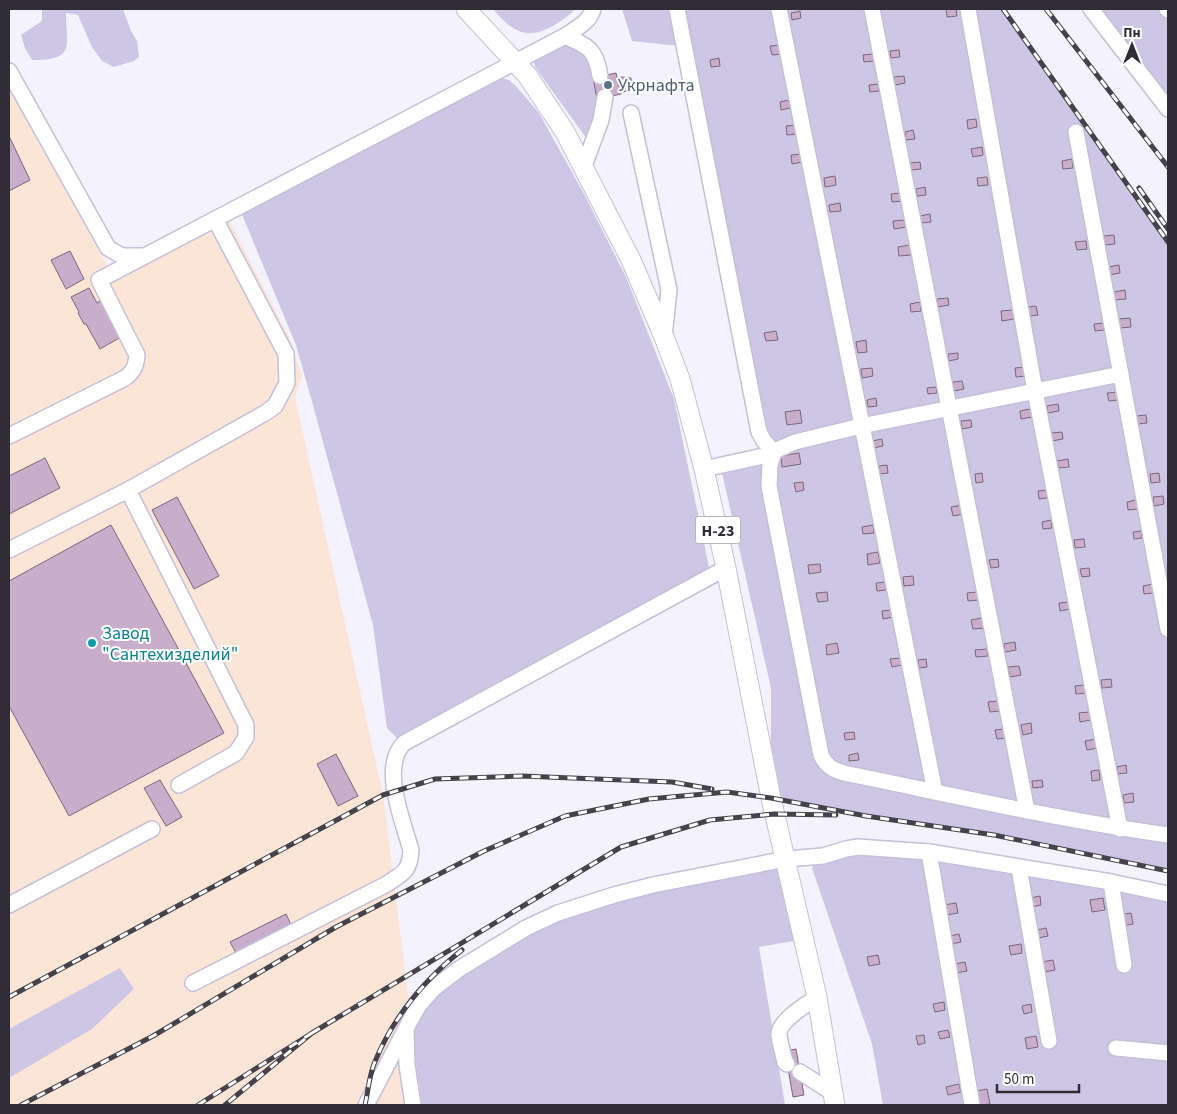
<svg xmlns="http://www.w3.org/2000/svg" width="1177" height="1114" font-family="'Source Sans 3',sans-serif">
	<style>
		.industrial { fill: #fbe5d7 }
		.green { fill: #cec6e5 }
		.building { fill: #c9aecb; stroke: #79677a }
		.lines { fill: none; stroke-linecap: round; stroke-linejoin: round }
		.minor-casing { stroke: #c5bfd8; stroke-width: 18 }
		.major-casing { stroke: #c5bfd8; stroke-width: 21 }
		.minor { stroke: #fff; stroke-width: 15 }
		.major { stroke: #fff; stroke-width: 19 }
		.rail-casing { stroke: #45424c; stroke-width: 5 }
		.rail { stroke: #fff; stroke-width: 3; stroke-dasharray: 9; stroke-linecap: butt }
		.service-dot { fill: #5c6f8a; stroke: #fff; stroke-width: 2 }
		.culture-dot { fill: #0f9aa8; stroke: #fff; stroke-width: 2 }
		.labels { text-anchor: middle; stroke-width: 4; stroke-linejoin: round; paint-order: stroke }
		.shield { fill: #fff; stroke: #6d6b72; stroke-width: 1 }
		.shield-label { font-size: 16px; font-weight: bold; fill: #2f2c36 }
		.service-label { font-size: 18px; fill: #4e5e75; stroke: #fff; text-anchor: start }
		.culture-label { font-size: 18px; fill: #0d838f; stroke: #fff; text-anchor: start }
	</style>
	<rect width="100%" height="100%" fill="#f4f2fc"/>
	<path class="industrial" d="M9 88 113 276 229 220 290 339 302 376 295 398 383 795 422 1105H9Z"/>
	<g class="green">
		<path d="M42 9H123L131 31 137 41 139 57 134 61 114 67 102 61 92 47 78 15 66 13C66 46 77 60 32 60L25 48 21 35 42 21Z"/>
		<path d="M493 9H575C569 16 561 21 553 26 525 41 512 31 493 9Z"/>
		<path d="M622 9H1003L1168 242V871L994 835 866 816 771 798V688L722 473 765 461 680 46 632 41Z"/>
		<path d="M1097 9H1168V102Z"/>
		<path d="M563 43 584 49C590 63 598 92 596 108 595 118 590 129 587 139L535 67 534 59Z"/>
		<path d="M501 78 509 80 516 86 539 113 583 192 626 277 674 399 710 572 399 740 387 728 373 625 311 398 296 345 241 212Z"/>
		<path d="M914 853 956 858 1168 901V1105H883L872 1044 812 868 815 860 831 856Z"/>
		<path d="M786 859 804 939 759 947 785 1105H422L410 1021 433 989 558 913Z"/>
		<path d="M120 968 134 989 92 1029 9 1078V1029Z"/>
	</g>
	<g class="building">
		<path d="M946 9H956L957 16 947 17Z"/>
		<path d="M800 11 801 18 792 20 791 13Z"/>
		<path d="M781 45 782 54 772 55 770 46Z"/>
		<path d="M899 50 900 57 891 58 890 51Z"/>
		<path d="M873 54 874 61 864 62 863 55Z"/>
		<path d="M719 58 720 66 711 67 710 60Z"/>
		<path d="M616 73 621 94 597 99 593 78Z"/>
		<path d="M904 76 905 83 895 85 894 77Z"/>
		<path d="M621 77 631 78 632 89 623 92 620 90 618 81Z"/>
		<path d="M878 84 879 91 870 92 869 85Z"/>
		<path d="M789 100 790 108 781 110 780 102Z"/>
		<path d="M976 119 977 127 968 129 967 120Z"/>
		<path d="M796 125 797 134 787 135 786 126Z"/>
		<path d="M913 130 915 139 906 140 905 132Z"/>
		<path d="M9 136 30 180 9 191Z"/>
		<path d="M982 147 983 155 973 157 971 149Z"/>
		<path d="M801 154 802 162 792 164 791 155Z"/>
		<path d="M1072 159 1073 168 1063 169 1062 161Z"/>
		<path d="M920 162 921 169 911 170 910 163Z"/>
		<path d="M835 176 836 185 825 187 824 178Z"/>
		<path d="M987 177 988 185 978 186 977 178Z"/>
		<path d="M925 187 926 195 917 196 916 189Z"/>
		<path d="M901 193 902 201 892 202 891 194Z"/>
		<path d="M840 203 841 211 830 212 829 205Z"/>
		<path d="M930 214 931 222 921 223 920 216Z"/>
		<path d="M905 220 906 227 894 229 893 221Z"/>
		<path d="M1114 235 1115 244 1105 245 1104 236Z"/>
		<path d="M1086 241 1087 249 1077 250 1075 242Z"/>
		<path d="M910 245 911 255 899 256 898 247Z"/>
		<path d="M70 251 84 279 66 289 51 260Z"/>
		<path d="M1119 265 1120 273 1109 275 1108 267Z"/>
		<path d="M89 288 97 303 101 300 121 337 100 349 86 324H84L78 313 79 312 71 297Z"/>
		<path d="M1125 290 1126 299 1115 300 1114 292Z"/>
		<path d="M948 298 949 305 938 307 937 299Z"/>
		<path d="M920 302 921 311 911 312 910 304Z"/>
		<path d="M1036 306 1038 315 1029 316 1028 307Z"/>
		<path d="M1013 310 1014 319 1002 321 1001 311Z"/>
		<path d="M1130 318 1131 327 1120 328 1119 319Z"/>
		<path d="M1103 323 1104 330 1095 331 1094 324Z"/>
		<path d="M776 331 778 340 766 341 764 333Z"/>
		<path d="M866 340 867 352 858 353 856 342Z"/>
		<path d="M958 353V359L949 361 948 354Z"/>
		<path d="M1025 367 1026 376 1016 377 1015 368Z"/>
		<path d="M872 368 873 376 862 378 861 369Z"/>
		<path d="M962 381 964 389 954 391 953 382Z"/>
		<path d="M936 387 937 393 928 394 927 388Z"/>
		<path d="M1118 392 1119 400 1109 401 1107 393Z"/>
		<path d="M876 398 877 406 868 407 867 400Z"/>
		<path d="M1058 404 1059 411 1048 413 1047 406Z"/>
		<path d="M1030 409 1032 417 1021 419 1020 411Z"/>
		<path d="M800 410 802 423 787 425 785 412Z"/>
		<path d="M1146 415 1147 423 1138 424 1137 416Z"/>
		<path d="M971 420 972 427 962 429 961 421Z"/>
		<path d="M1062 432 1063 439 1052 441 1051 433Z"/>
		<path d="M882 439 883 446 873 448 872 441Z"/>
		<path d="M799 453 801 464 782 467 781 456Z"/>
		<path d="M45 458 60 488 9 514V476Z"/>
		<path d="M1068 459 1069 467 1059 468 1057 461Z"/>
		<path d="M887 465 888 473 880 474 879 466Z"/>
		<path d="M982 473 983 482 976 483 975 474Z"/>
		<path d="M1159 473 1160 482 1151 483 1150 474Z"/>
		<path d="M803 482 804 490 796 492 794 483Z"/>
		<path d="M1046 490 1047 498 1039 499 1038 491Z"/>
		<path d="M1163 496 1164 504 1154 506 1153 497Z"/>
		<path d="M177 497 219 576 194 589 152 510Z"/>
		<path d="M1136 500 1138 509 1128 510 1127 502Z"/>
		<path d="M963 505 964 514 953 516 951 507Z"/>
		<path d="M1051 520 1052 528 1043 529 1042 522Z"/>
		<path d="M111 525 224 733 69 816 9 706V581Z"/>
		<path d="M873 525 874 533 863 534 862 527Z"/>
		<path d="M1141 531 1142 538 1134 539 1133 532Z"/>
		<path d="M1084 539 1085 547 1075 548 1074 540Z"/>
		<path d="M878 552 880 563 868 565 867 554Z"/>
		<path d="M998 559 999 567 991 568 989 560Z"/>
		<path d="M820 564 821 572 809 574 808 565Z"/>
		<path d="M1089 568 1090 576 1082 577 1080 569Z"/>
		<path d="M913 576 914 585 904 586 903 577Z"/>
		<path d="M885 582 886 590 877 591 876 583Z"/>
		<path d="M1153 584 1154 593 1144 594 1143 586Z"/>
		<path d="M827 592 828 601 818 602 816 593Z"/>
		<path d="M977 592 978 600 968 601 967 593Z"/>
		<path d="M1069 602 1070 609 1060 611 1059 603Z"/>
		<path d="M892 610 893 617 883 619 882 611Z"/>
		<path d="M982 618 984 628 973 629 971 620Z"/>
		<path d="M1015 642 1016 650 1005 652 1004 644Z"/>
		<path d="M837 643 839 653 827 655 826 645Z"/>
		<path d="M987 649 988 656 976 657 975 650Z"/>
		<path d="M901 658 902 665 892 667 890 659Z"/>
		<path d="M926 659 927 667 919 668 918 660Z"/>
		<path d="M1019 666 1021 675 1010 677 1008 667Z"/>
		<path d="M1111 679 1112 687 1102 688 1101 680Z"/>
		<path d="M1084 685 1086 693 1076 694 1075 686Z"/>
		<path d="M998 701 1000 711 990 712 988 702Z"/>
		<path d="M1089 712 1091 720 1080 722 1079 713Z"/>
		<path d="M1031 723 1032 733 1023 735 1021 725Z"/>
		<path d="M1005 729 1007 738 997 739 995 730Z"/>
		<path d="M854 732 855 739 845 740 844 733Z"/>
		<path d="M1097 739 1098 748 1087 750 1085 741Z"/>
		<path d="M858 753 859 760 849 761V755Z"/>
		<path d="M336 754 358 796 338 806 317 764Z"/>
		<path d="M1126 765 1127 773 1118 774 1117 767Z"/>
		<path d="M1099 770 1100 780 1092 781 1091 771Z"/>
		<path d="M160 780 182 817 166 826 144 788Z"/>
		<path d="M1042 780 1043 787 1033 788 1032 781Z"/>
		<path d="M1133 793 1134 802 1124 803 1123 795Z"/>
		<path d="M1040 896 1041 905 1032 907 1031 898Z"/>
		<path d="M1103 898 1105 910 1092 912 1090 900Z"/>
		<path d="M956 903 958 913 946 915 944 905Z"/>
		<path d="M1131 913 1133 924 1121 926 1119 915Z"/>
		<path d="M286 914 291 925 236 953 230 942Z"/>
		<path d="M1046 928 1048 936 1038 938 1037 930Z"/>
		<path d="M959 934 961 942 952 944 950 936Z"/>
		<path d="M1021 944 1022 953 1011 955 1009 946Z"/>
		<path d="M878 955 880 964 869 966 867 957Z"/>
		<path d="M1053 960 1055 970 1044 972 1041 962Z"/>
		<path d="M965 962 967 971 956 973 955 964Z"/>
		<path d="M944 1002 945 1010 935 1012 933 1004Z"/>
		<path d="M1031 1004 1032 1012 1024 1014 1022 1006Z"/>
		<path d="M948 1030 950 1037 940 1039 938 1032Z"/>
		<path d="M924 1035 925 1043 918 1045 916 1036Z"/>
		<path d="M1036 1036 1038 1047 1027 1049 1025 1038Z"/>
		<path d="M796 1049 804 1095 793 1097 785 1051Z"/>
		<path d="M959 1084 961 1092 948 1095 946 1087Z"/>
		<path d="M987 1089 990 1104 979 1105 976 1091Z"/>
	</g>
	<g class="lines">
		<g class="minor-casing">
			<g id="minor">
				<path d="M677 9 759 432 764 441 774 452"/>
				<path d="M779 9 935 792"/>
				<path d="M872 9 1027 811"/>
				<path d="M968 9 1035 391 1120 829"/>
				<path d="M1091 9 1168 109"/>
				<path d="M1167 9 1168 10"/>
				<path d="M565 36C588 46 596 49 600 76"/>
				<path d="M9 71 108 248 122 256H142"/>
				<path d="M631 113 669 290 664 337"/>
				<path d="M1076 132 1168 629"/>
				<path d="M584 166 601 120 605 97"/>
				<path d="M9 436 125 378C134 371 136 366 137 355L99 280 565 36C575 29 590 22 593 9"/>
				<path d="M774 452 770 465 769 486 821 755C826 766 833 770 844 773 952 795 1059 820 1168 835"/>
				<path d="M704 469 763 456 795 442 861 426 1121 374"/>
				<path d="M9 550 128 490"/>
				<path d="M179 785 236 753 246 737V725L128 490 265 413 275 406 287 383 286 354 215 219"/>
				<path d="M929 852 972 1105"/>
				<path d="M1019 868 1049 1041"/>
				<path d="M1111 882 1124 965"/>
				<path d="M9 905 152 829"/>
				<path d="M193 983 385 885C402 874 410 872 411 850 403 821 380 767 404 743L726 568"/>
				<path d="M406 1030 407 1065 413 1105"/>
				<path d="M1116 1048 1168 1053"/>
				<path d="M787 1064 785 1062C783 1053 780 1044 779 1035 778 1021 806 1005 817 997"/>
				<path d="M800 1072 833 1093"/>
				<path d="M366 1105 410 1021 419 1005 433 989 459 969 526 928 558 913 614 895 653 885 786 859 823 856 846 849 858 847 929 852 1111 882 1168 894"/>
			</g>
		</g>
		<g class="major-casing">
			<path id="major" d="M466 9 527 75 565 132 631 260 664 337 680 379 704 469 726 568 771 798 817 997 835 1105"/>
		</g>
		<use href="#minor" class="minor"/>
		<use href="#major" class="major"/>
		<g class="rail-casing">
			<g id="rail">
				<path d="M1003 9 1168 242"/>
				<path d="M1046 9 1168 167"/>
				<path d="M1139 188 1168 229"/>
				<path d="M9 997 383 795 435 779 522 776 672 782 712 789"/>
				<path d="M312 1033 621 847 710 820 774 814 836 815"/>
				<path d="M21 1105 153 1036 336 927 484 851 565 816 649 799 727 792 771 798 866 816 994 835 1168 871"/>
				<path d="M198 1105 312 1033 225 1105"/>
				<path d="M365 1105C368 1092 369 1077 374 1064 392 1019 424 980 462 950"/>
			</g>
		</g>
		<use href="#rail" class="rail"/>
	</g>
	<circle class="service-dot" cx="608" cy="85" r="5"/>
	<circle class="culture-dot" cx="92" cy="643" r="5"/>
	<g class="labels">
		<rect class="shield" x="695.5" y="516.5" width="45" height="27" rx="4"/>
		<g class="shield-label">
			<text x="718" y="536">Н-23</text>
		</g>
		<g class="service-label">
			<text x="618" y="91">Укрнафта</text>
		</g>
		<g class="culture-label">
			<text x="102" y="639">Завод<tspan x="102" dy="21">"Сантехизделий"</tspan></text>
		</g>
	</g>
	<rect width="1177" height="1114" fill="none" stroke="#2f2c36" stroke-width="20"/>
	<g transform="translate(1132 45)" stroke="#ffffff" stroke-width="4" paint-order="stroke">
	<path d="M0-4L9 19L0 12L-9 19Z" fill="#2f2c36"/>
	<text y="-8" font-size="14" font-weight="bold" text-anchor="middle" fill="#2f2c36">Пн</text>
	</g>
	<path d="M997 1084v8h82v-8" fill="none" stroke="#2f2c36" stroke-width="2.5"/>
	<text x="1004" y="1084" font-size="15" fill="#2f2c36" stroke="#ffffff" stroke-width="4" paint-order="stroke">50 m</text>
</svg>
